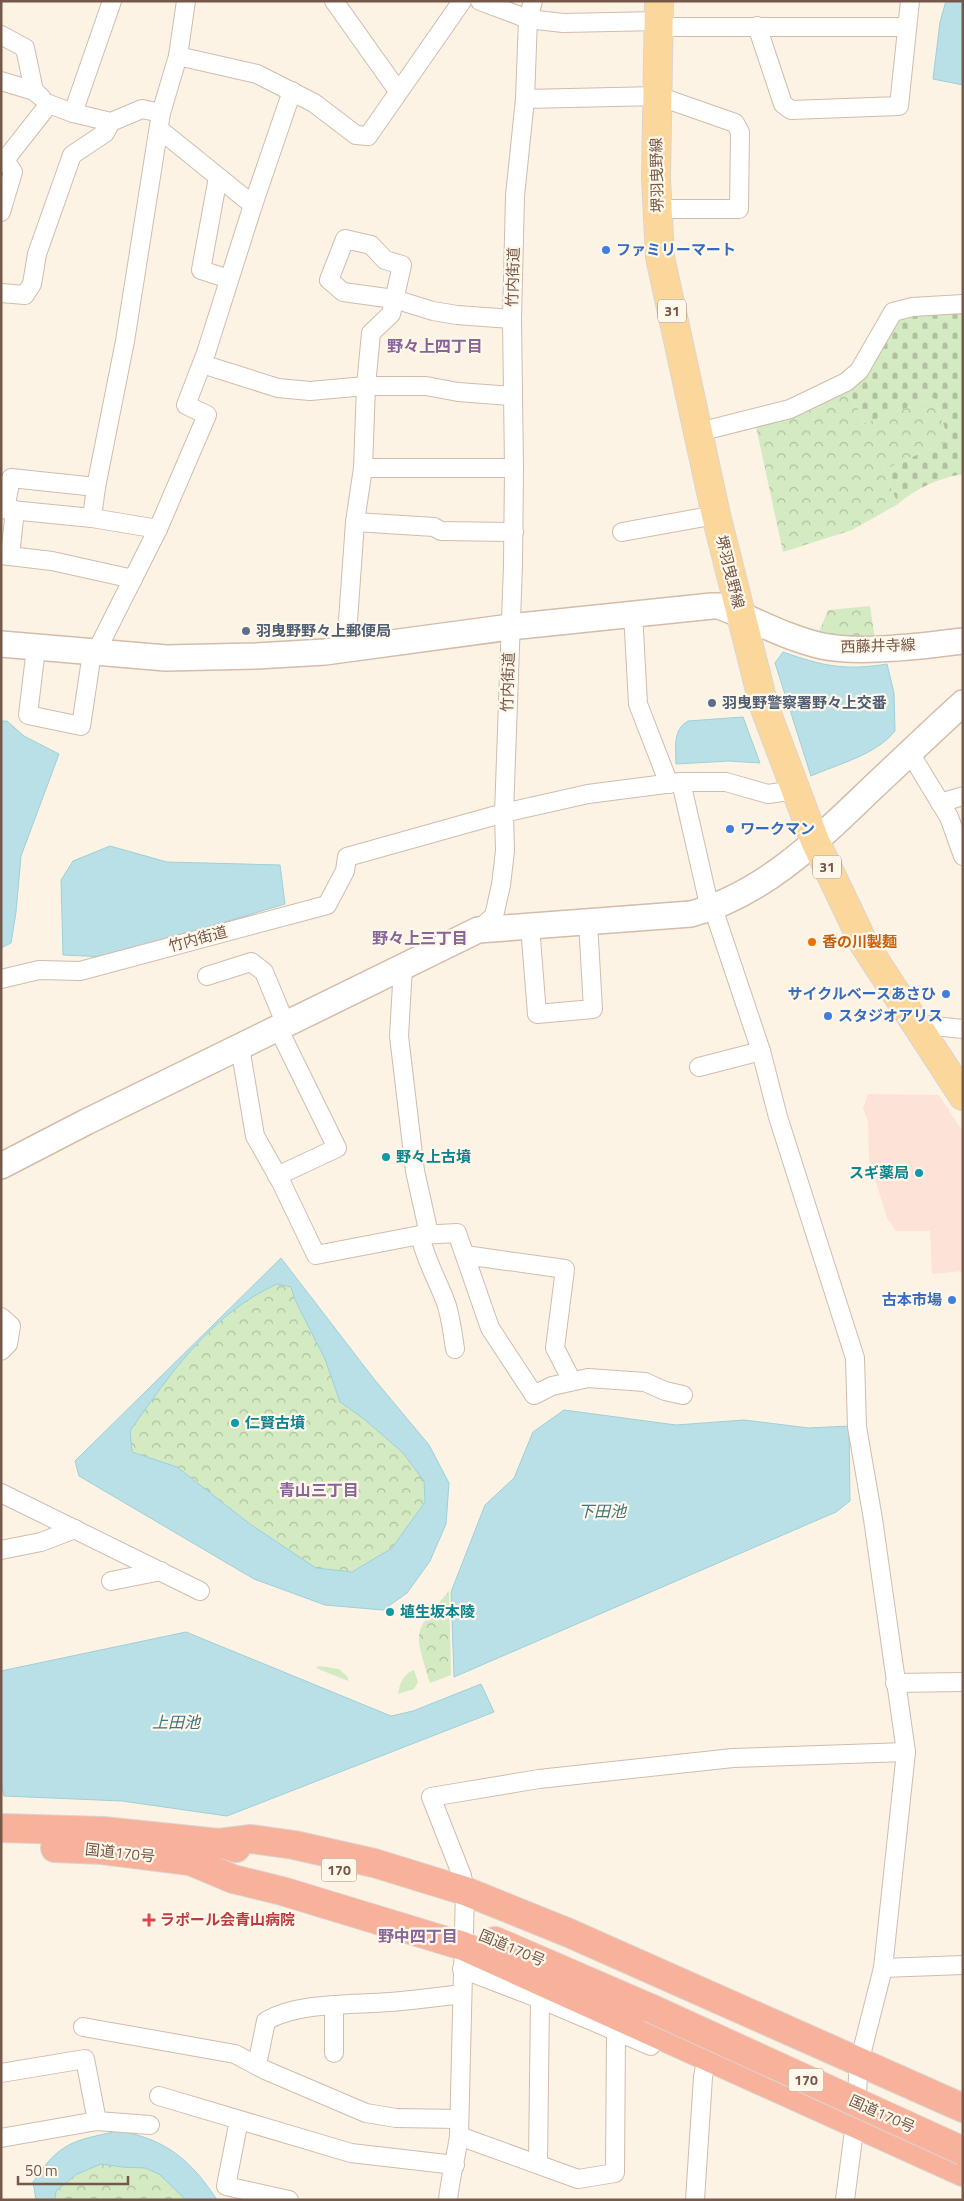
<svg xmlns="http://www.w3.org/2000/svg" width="964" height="2201" font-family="'Titillium Web','Noto Sans JP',sans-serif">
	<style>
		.commercial { fill: #fde2d7 }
		.green { fill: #d3eac2 }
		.forest { fill: url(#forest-crowns) }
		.cemetery { fill: url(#cemetery-stones) }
		.water { fill: #b8e0e6; stroke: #9ed0d8; fill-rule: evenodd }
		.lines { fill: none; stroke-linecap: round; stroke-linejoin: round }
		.street-casing { stroke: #d0bcad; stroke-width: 20 }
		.secondary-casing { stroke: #d3bcaa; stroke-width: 28 }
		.primary-casing { stroke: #dbd4d0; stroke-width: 30 }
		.highway-casing { stroke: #dbd4d0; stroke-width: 30 }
		.street { stroke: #fff; stroke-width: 18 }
		.secondary { stroke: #fff; stroke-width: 25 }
		.primary { stroke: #fcd79b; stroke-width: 28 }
		.highway { stroke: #f8b19a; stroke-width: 28 }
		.highway-bridge-casing { stroke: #dbd4d0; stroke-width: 30; stroke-linecap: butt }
		.highway-bridge { stroke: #f8b19a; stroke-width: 28 }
		.shop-dot { fill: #3f7fe0; stroke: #fff7ea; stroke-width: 2 }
		.service-dot { fill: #5c6f8a; stroke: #fff7ea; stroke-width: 2 }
		.food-dot { fill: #e8710a; stroke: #fff7ea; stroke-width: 2 }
		.culture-dot { fill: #0f9aa8; stroke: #fff7ea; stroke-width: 2 }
		.health-dot { fill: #e0444e; stroke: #fff7ea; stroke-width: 2 }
		.labels { text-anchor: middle; stroke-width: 4.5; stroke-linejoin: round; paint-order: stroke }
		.shield { fill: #fff7ea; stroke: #9e8879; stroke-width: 1 }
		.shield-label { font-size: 14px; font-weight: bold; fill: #755849 }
		.street-label { font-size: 15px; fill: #755849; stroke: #fff7ea }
		.shop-label { font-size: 15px; font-weight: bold; fill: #366cbe; stroke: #fff7ea; text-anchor: start }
		.service-label { font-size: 15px; font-weight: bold; fill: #4e5e75; stroke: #fff7ea; text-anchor: start }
		.food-label { font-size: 15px; font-weight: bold; fill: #c56008; stroke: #fff7ea; text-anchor: start }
		.culture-label { font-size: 15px; font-weight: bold; fill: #0d838f; stroke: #fff7ea; text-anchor: start }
		.health-label { font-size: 15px; font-weight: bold; fill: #be3a42; stroke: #fff7ea; text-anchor: start }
		.neighbourhood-label { font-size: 16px; font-weight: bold; fill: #876499; stroke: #fff7ea }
		.water-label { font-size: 16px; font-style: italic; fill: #3f7782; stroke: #fff7ea }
	</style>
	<defs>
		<pattern id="forest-crowns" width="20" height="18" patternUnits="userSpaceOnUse" patternTransform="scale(1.25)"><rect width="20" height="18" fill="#d3eac2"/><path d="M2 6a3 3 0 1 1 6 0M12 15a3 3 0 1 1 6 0" fill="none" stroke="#b0c0a0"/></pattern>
		<pattern id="cemetery-stones" width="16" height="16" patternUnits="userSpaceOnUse" patternTransform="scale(1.25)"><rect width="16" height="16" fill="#d3eac2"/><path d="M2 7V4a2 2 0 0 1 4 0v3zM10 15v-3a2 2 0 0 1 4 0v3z" fill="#b0c0a0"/></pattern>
	</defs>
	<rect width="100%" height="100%" fill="#fdf3e4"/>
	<path class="commercial" d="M868 1094 939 1095 963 1132V1271L932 1274 930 1231H896L887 1218 869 1160 868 1121 863 1108Z"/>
	<g class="green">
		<path d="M319 1666 339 1669 348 1677V1681L316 1668Z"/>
		<path d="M414 1670 418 1682 414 1689 398 1694C400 1683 403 1674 414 1670Z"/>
	</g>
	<g class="forest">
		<path d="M849 391 865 423 934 398 949 440 884 470 898 504 852 530 783 552 756 427 795 415Z"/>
		<path d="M870 606 875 639H839L819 632 828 610Z"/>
		<path d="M277 1284 291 1287 295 1300 325 1359 340 1402 364 1419 402 1452 424 1481 425 1502 392 1548 352 1572 316 1568 250 1524 177 1467 132 1452 129 1431C171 1373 210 1315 277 1284Z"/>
		<path d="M449 1591 451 1675 430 1683C414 1629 412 1634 449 1591Z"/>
		<path d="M72 2160 163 2166 197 2200H34L40 2178Z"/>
	</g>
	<path class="cemetery" d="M963 309V474C939 478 916 488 898 504L884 470 949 440 934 398 865 423 849 391 867 376 888 332 900 320 917 314Z"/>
	<g class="water">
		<path d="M946 1H963V85L933 79 940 22Z"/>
		<path d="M783 652C823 666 845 671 887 664L894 693 895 731C876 755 838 764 811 776L775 663Z"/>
		<path d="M743 717 760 763 729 761 676 764C676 749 672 730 688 721Z"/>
		<path d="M1 721H7L24 736 59 754 21 856 16 912 11 943 1 948Z"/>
		<path d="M110 846 167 862 280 865 285 904 108 957 63 955 61 880 73 861Z"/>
		<path d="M281 1258 374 1379 429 1445 449 1483 446 1524 430 1561 407 1593 383 1610 325 1605 254 1579 79 1476 75 1461ZM277 1284 291 1287 295 1300 325 1359 340 1402 364 1419 402 1452 424 1481 425 1502 392 1548 352 1572 316 1568 250 1524 177 1467 132 1452 130 1431C170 1374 211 1314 277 1284Z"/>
		<path d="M564 1410 676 1425 744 1420 809 1428 849 1426 850 1501 836 1512 454 1677 451 1592 485 1505 514 1478 533 1432Z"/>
		<path d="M186 1632 391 1716 413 1711 481 1684 494 1712 227 1816 122 1801 4 1796 1 1782V1671Z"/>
		<path d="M118 2131C165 2138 192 2161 217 2200H186L159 2174 145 2168 122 2167 101 2164 77 2174 56 2191 55 2200H36L33 2182C60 2142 72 2141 118 2131Z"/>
	</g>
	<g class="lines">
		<g class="street-casing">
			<g id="street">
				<path d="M186 1 178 56 257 74 314 103 356 135 368 136 462 1"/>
				<path d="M334 1 398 91"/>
				<path d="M480 1 528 19 563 23 659 21"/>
				<path d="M757 26 783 104 791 110 899 106 910 1"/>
				<path d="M659 27H907"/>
				<path d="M1 35 25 48 34 91"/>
				<path d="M1 81 34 91 41 97"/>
				<path d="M525 99 658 96 735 123 740 132 739 209H657"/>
				<path d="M73 113 112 1"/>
				<path d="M159 129 253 205 292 91"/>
				<path d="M1 159 5 160 13 172 1 212"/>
				<path d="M5 160 49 104 73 113 111 122 142 109 161 113"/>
				<path d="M218 177 201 270 229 279"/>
				<path d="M1 293 25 295 32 284 37 254 72 155 105 133 111 122"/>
				<path d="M202 364 278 388 310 391 366 386 371 333 391 314 402 265 385 260 371 245 345 239 329 280 343 292 394 299 433 311 457 315 512 319"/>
				<path d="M512 396 458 392 426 386H366L363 468H514"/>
				<path d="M699 432 790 409 846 382 859 371 893 312 912 307 963 304"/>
				<path d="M1 509 92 518 158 529 95 654"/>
				<path d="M5 509 11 478 96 487"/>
				<path d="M92 518 96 487 125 341 161 113 178 56"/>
				<path d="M355 522 434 527 441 531 514 532"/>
				<path d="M158 529 207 415 186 405 206 353 253 205"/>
				<path d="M622 532 716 515"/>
				<path d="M1 555 52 561 133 579"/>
				<path d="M10 556 15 510"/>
				<path d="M633 613 638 704 669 784"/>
				<path d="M36 648 28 715 81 726 92 653"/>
				<path d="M346 649 355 522 363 468"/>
				<path d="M910 753 949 817 963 856"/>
				<path d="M681 782 710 909"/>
				<path d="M940 803 963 796"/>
				<path d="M713 908 761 1051 778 1117 855 1358 857 1427 873 1519 906 1752 883 1968 859 2063 855 2123 845 2200"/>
				<path d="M530 926 537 1014 593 1009 588 922"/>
				<path d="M478 930 494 916 501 885 505 851 504 813 513 565 514 468 512 319 515 196 525 99 528 19 533 1"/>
				<path d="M403 967 399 1036 415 1171 429 1234"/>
				<path d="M207 976 251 962 264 972 286 1025"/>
				<path d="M1 979 39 970 80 971 327 905 345 871 347 857 504 813 588 794 681 782H726L768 794 796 790"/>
				<path d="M916 1024 963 1029"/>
				<path d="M240 1047 255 1136 281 1182 316 1255 420 1235 457 1233 490 1328 534 1395 552 1386 588 1378 645 1382 665 1391 683 1395"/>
				<path d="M699 1067 761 1051"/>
				<path d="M277 1176 337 1148 278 1028"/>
				<path d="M420 1235C425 1260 439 1282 447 1306 451 1320 453 1334 455 1349"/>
				<path d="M465 1255 565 1269 555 1348 572 1381"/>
				<path d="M1 1317 11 1326 8 1344 1 1351"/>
				<path d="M1 1493 200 1591"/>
				<path d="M1 1550 41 1542 75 1529"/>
				<path d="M111 1581 161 1571"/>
				<path d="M895 1683 963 1682"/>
				<path d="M883 1968 963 1965"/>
				<path d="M462 1969 540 1999 651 2046"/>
				<path d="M334 2005V2053"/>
				<path d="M83 2027 235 2054 265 2070 366 2113 396 2118 459 2119"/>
				<path d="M257 2065 266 2021C298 2002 353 2005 390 2002 414 2000 438 1997 462 1994"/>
				<path d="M1 2073 85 2059 97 2121"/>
				<path d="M159 2096 351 2153 455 2165"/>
				<path d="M239 2120 226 2186 289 2200"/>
				<path d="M459 2136 578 2179 615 2173 616 2031"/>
				<path d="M1 2138 97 2121 150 2125"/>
				<path d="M538 2164 540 1999"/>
				<path d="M448 2200C450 2178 456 2158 459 2136L465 1891 462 1876 431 1797 539 1779 733 1758 906 1752"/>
				<path d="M695 2200 703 2077 707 2056"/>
			</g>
		</g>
		<g class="secondary-casing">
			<g id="secondary">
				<path d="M1 644 166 658 256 656 325 652 510 627 712 606H719C753 619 786 638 822 646 859 654 924 646 963 641"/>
				<path d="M1 1166 86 1122 478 930 691 914C762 895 816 842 868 792 900 762 931 732 963 703"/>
			</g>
		</g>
		<g class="primary-casing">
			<path id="primary" d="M659 1 656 178 660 257 716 515 764 706 815 841 864 944 963 1096"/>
		</g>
		<g class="highway-casing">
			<g id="highway">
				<path d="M1 1828 103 1831 219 1843 236 1848"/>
				<path d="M219 1843 251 1839 294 1845 374 1863 465 1891 569 1933 963 2108"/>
				<path d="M55 1848 102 1850 206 1863"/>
				<path d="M188 1860 233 1879 282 1891 463 1946 963 2172"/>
				<path d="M495 1941 650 2008"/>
			</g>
		</g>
		<use href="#street" class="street"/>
		<use href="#secondary" class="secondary"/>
		<use href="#primary" class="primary"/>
		<use href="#highway" class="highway"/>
		<g class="highway-bridge-casing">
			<path id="highway-bridge" d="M650 2008 963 2151"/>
		</g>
		<use href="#highway-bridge" class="highway-bridge"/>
	</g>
	<g class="shop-dot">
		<circle cx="606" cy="250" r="5"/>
		<circle cx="730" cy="829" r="5"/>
		<circle cx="946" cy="994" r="5"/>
		<circle cx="828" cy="1016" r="5"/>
		<circle cx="952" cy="1300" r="5"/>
	</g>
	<g class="service-dot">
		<circle cx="246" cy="631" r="5"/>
		<circle cx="712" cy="703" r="5"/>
	</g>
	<circle class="food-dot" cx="812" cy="942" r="5"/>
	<g class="culture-dot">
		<circle cx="386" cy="1157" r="5"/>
		<circle cx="919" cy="1173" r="5"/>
		<circle cx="235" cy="1423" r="5"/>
		<circle cx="390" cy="1612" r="5"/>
	</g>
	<path class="health-dot" d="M146.5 1912.5h5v5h5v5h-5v5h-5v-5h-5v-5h5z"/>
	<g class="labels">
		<g class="shield">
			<rect x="658" y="299.5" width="28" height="23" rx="4"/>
			<rect x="813" y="855.5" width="28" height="23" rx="4"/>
			<rect x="321.5" y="1858.5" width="35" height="23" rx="4"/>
			<rect x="788.5" y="2068.5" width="35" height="23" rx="4"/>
		</g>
		<g class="shield-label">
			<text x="672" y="316">31</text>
			<text x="827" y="872">31</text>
			<text x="339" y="1875">170</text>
			<text x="806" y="2085">170</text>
		</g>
		<g class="street-label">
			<text transform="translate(657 175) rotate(-91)" y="5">堺羽曳野線</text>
			<text transform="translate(513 277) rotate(-88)" y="5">竹内街道</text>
			<text transform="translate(730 572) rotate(76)" y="5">堺羽曳野線</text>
			<text transform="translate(878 646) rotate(-2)" y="5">西藤井寺線</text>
			<text transform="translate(508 682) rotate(-88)" y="5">竹内街道</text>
			<text transform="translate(198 939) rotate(-15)" y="5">竹内街道</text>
			<text transform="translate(120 1853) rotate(6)" y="5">国道170号</text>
			<text transform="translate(512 1948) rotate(23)" y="5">国道170号</text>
			<text transform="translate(882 2114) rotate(24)" y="5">国道170号</text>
		</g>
		<g class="shop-label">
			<text x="616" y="255">ファミリーマート</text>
			<text x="740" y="834">ワークマン</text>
			<text x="936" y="999" text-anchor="end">サイクルベースあさひ</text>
			<text x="838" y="1021">スタジオアリス</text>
			<text x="942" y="1305" text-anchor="end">古本市場</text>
		</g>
		<g class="service-label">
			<text x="256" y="636">羽曳野野々上郵便局</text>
			<text x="722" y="708">羽曳野警察署野々上交番</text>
		</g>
		<g class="food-label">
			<text x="822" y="947">香の川製麺</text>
		</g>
		<g class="culture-label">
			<text x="396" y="1162">野々上古墳</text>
			<text x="909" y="1178" text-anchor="end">スギ薬局</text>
			<text x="245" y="1428">仁賢古墳</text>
			<text x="400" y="1617">埴生坂本陵</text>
		</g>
		<g class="health-label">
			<text x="160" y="1925">ラポール会青山病院</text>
		</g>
		<g class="neighbourhood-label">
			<text x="435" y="352">野々上四丁目</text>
			<text x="420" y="944">野々上三丁目</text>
			<text x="319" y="1496">青山三丁目</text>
			<text x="418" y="1942">野中四丁目</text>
		</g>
		<g class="water-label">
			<text x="602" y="1517">下田池</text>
			<text x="176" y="1728">上田池</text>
		</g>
	</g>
	<rect width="964" height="2201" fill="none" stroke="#755849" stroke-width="5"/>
	<path d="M18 2176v8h110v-8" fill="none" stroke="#755849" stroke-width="2.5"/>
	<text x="25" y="2176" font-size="15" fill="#755849" stroke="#fff7ea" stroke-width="4" paint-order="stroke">50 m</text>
</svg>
